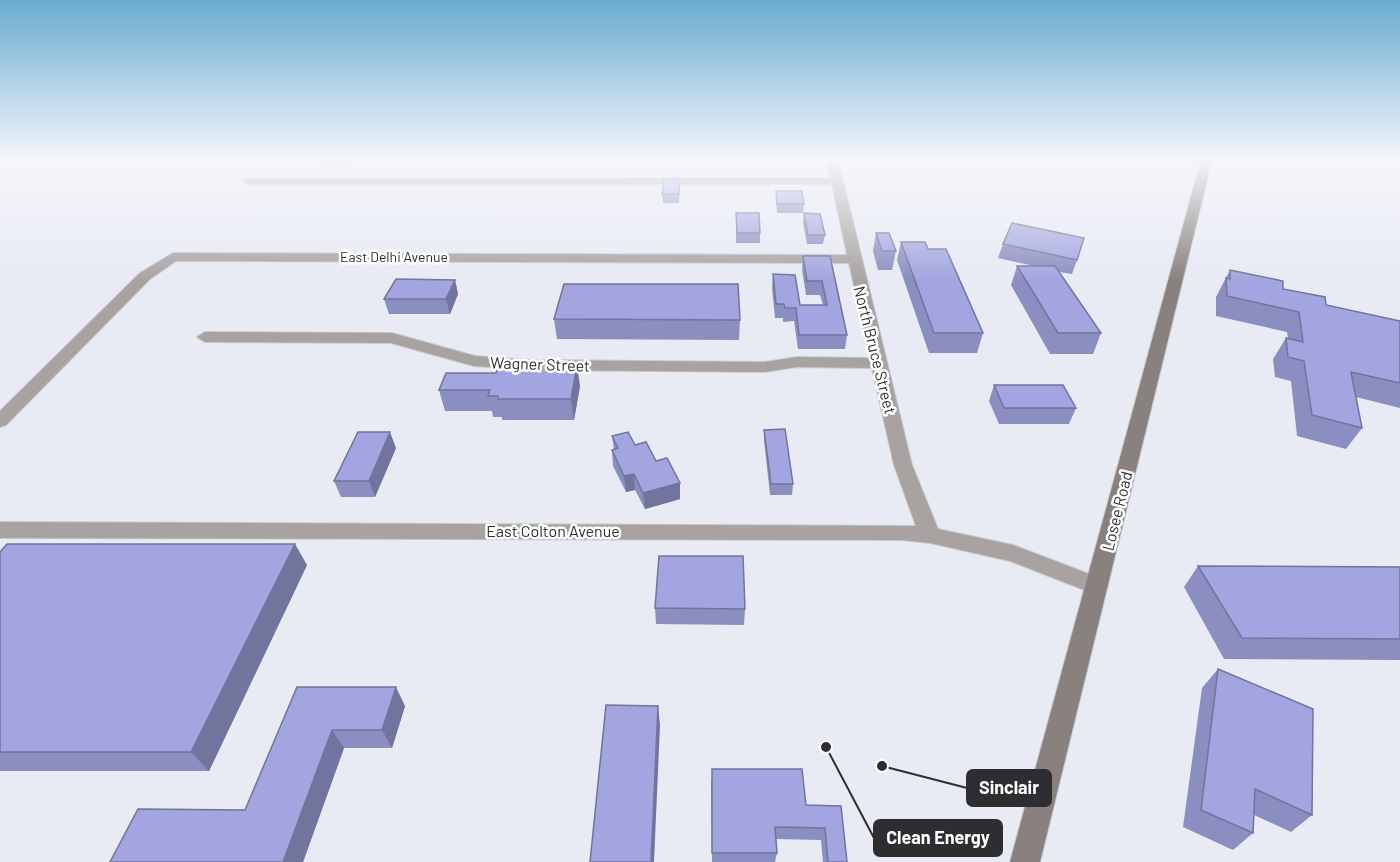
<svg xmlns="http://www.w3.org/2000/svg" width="1400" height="862" font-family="Barlow,sans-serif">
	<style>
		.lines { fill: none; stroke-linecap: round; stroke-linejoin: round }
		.street-casing { stroke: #c7c8d1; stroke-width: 2 }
		.secondary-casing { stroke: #c7c8d1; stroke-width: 2 }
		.street { fill: #a8a3a1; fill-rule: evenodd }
		.secondary { fill: #88817e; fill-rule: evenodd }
		.wall { fill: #8b8ec0 }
		.shaded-wall { fill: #71749c }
		.building { fill: #a2a5df; stroke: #71749c; stroke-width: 1.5 }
		.labels { text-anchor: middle; stroke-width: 5; stroke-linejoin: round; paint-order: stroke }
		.far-street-label { font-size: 14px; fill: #2e2e32; stroke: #fff }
		.street-label { font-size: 16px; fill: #2e2e32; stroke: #fff }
		.leader { fill: none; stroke: #2e2e32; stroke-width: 2 }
		.callout-dot { fill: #2e2e32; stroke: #fff; stroke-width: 2 }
		.callout { fill: #2e2e32; stroke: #2e2e32; stroke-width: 2 }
		.callout-label { font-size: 18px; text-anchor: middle; font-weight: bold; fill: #fff }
	</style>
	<rect width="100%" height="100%" fill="#e8eaf4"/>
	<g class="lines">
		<g class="street-casing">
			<path id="street" d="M827 160H838L912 465 938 529 1013 545 1105 580 1108 586 1105 592 1097 595 1010 561 930 543 901 540 0 538V522L916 526 894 465 872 368 797 367 765 372 529 370 474 366 391 343 205 342 197 337 205 332 392 333 475 356 529 360 765 362 797 357 870 358 849 263 176 261 150 279 6 425 0 427V411L140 273 173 253 847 255 832 184H248L242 181 244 179 830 178Z"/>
		</g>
		<g class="secondary-casing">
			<path id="secondary" d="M1201 160H1212L1040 862H1010Z"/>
		</g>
		<use href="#street" class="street"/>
		<use href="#secondary" class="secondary"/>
	</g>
	<g class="wall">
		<path d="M323 160H352L347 165H325Z"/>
		<path d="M680 179 679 203H663L662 194Z"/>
		<path d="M776 191 804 204 803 213H777L776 200Z"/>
		<path d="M736 213 760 233V243H736Z"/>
		<path d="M804 213 825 235 823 244H807L803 223Z"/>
		<path d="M876 233 896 251 892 270H878L873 251Z"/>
		<path d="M901 242 928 249 983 333 977 353H929L897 260Z"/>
		<path d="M1003 244 1077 260 1072 274 1059 272 1101 333 1093 354H1050L1011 285 1017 266H1034L998 258Z"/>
		<path d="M803 256H830L847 335 845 349H798L794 321 783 322V318H775L772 288 773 274 800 305H823L820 295H806L802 269Z"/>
		<path d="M1230 270 1283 289 1326 305 1400 321V408L1356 397 1362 428 1346 449 1297 436 1291 381 1275 377 1273 359 1286 338 1288 339 1287 332 1216 316V297Z"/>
		<path d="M455 280 458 294 450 314H389L384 299Z"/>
		<path d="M554 319 740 320 739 340 557 339Z"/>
		<path d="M994 385 1076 408 1069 424H999L989 401Z"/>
		<path d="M580 386 574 420H502V417H493L492 411H445L439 390Z"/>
		<path d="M764 430 793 484 792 495H770L764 440Z"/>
		<path d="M612 436 635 445 656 461 680 483V499L645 509 635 490 626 492 613 466 612 450 614 449Z"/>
		<path d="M396 448 375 497H341L334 481Z"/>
		<path d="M0 552 307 565 209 771H0Z"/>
		<path d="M1198 566 1400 567V660L1224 659 1184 587Z"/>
		<path d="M655 608 745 609 744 625 656 624Z"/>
		<path d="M1218 669 1312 815 1291 832 1254 815 1253 833 1233 850 1183 827 1202 688Z"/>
		<path d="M297 687 405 706 392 748H344L303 862H110L245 810Z"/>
		<path d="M711 782 806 805 841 806 847 862H823L821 840 776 839 777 853 775 862H712Z"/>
	</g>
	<g class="shaded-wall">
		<path d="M346 160H352L347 165Z"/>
		<path d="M455 280 458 294 450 314 446 299Z"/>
		<path d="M577 365 580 386 574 420 571 399Z"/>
		<path d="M390 432 396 448 375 497 369 481Z"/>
		<path d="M634 474 635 490 626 492 624 476Z"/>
		<path d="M680 483V499L645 509 643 493Z"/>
		<path d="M295 544 307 565 209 771 191 752Z"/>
		<path d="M396 687 405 706 392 748 382 730Z"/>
		<path d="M658 706 660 725 654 862H651Z"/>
		<path d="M332 730 344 748 303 862H283Z"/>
	</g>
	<g class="building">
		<path d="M664 179H680L679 194H662Z"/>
		<path d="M776 191H802L804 204H777Z"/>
		<path d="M736 213H759L760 233H737Z"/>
		<path d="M804 213 820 214 825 235H808Z"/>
		<path d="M1012 223 1084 238 1077 260 1003 244Z"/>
		<path d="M876 233H889L896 251H882Z"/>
		<path d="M901 242H925L928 249H946L983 333H934Z"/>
		<path d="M803 256H830L847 335H799L796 308H785L784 304H776L773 274 795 275 800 305H827L822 281H807Z"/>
		<path d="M1017 266H1055L1101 333H1058Z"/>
		<path d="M1230 270 1283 281V289L1325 297 1326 305 1400 321V383L1351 372 1362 428 1312 415 1304 361 1288 357 1286 338 1303 342 1299 312 1227 296 1226 278 1230 279Z"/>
		<path d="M396 279 455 280 446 299H384Z"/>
		<path d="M564 284H738L740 320 554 319Z"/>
		<path d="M577 365 571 399H498V396H488L490 390H439L446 373H496L498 366Z"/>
		<path d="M994 385H1063L1076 408H1004Z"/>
		<path d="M785 429 793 484H771L764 430Z"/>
		<path d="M358 432H390L369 481H334Z"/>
		<path d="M628 432 635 445 646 442 656 461 667 458 680 483 643 493 634 474 624 476 612 450 618 448 612 436Z"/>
		<path d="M7 544H295L191 752H0V552Z"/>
		<path d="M659 556H743L745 609 655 608Z"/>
		<path d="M1198 566 1400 567V639L1242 638Z"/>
		<path d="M1218 669 1313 709 1312 815 1255 789 1253 833 1201 810Z"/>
		<path d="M297 687H396L382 730H332L283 862H110L138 809 245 810Z"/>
		<path d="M606 705 658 706 651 862H590Z"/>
		<path d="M712 769H802L806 805 841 806 847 862H828L825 828 775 827 777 853H712Z"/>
	</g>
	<linearGradient id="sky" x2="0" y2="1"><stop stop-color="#69acd0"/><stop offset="0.57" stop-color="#f5f6fa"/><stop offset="1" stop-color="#f5f6fa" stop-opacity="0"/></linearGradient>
	<rect width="1400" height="281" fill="url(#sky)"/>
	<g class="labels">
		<g class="far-street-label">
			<text x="394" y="262">East Delhi Avenue</text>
		</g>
		<g class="street-label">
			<text transform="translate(875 350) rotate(76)" y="6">North Bruce Street</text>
			<text transform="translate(540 364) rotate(2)" y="6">Wagner Street</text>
			<text transform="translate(1117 511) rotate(-76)" y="6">Losee Road</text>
			<text x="553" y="537">East Colton Avenue</text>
		</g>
	</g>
	<path class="leader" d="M882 766L967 788M826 747L874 838"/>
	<g class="callout-dot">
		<circle cx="882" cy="766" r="6"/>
		<circle cx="826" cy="747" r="6"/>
	</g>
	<g class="callout">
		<rect x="967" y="770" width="84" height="36" rx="6"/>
		<rect x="874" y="820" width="128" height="36" rx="6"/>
	</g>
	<g class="callout-label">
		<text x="1009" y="794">Sinclair</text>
		<text x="938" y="844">Clean Energy</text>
	</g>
</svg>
